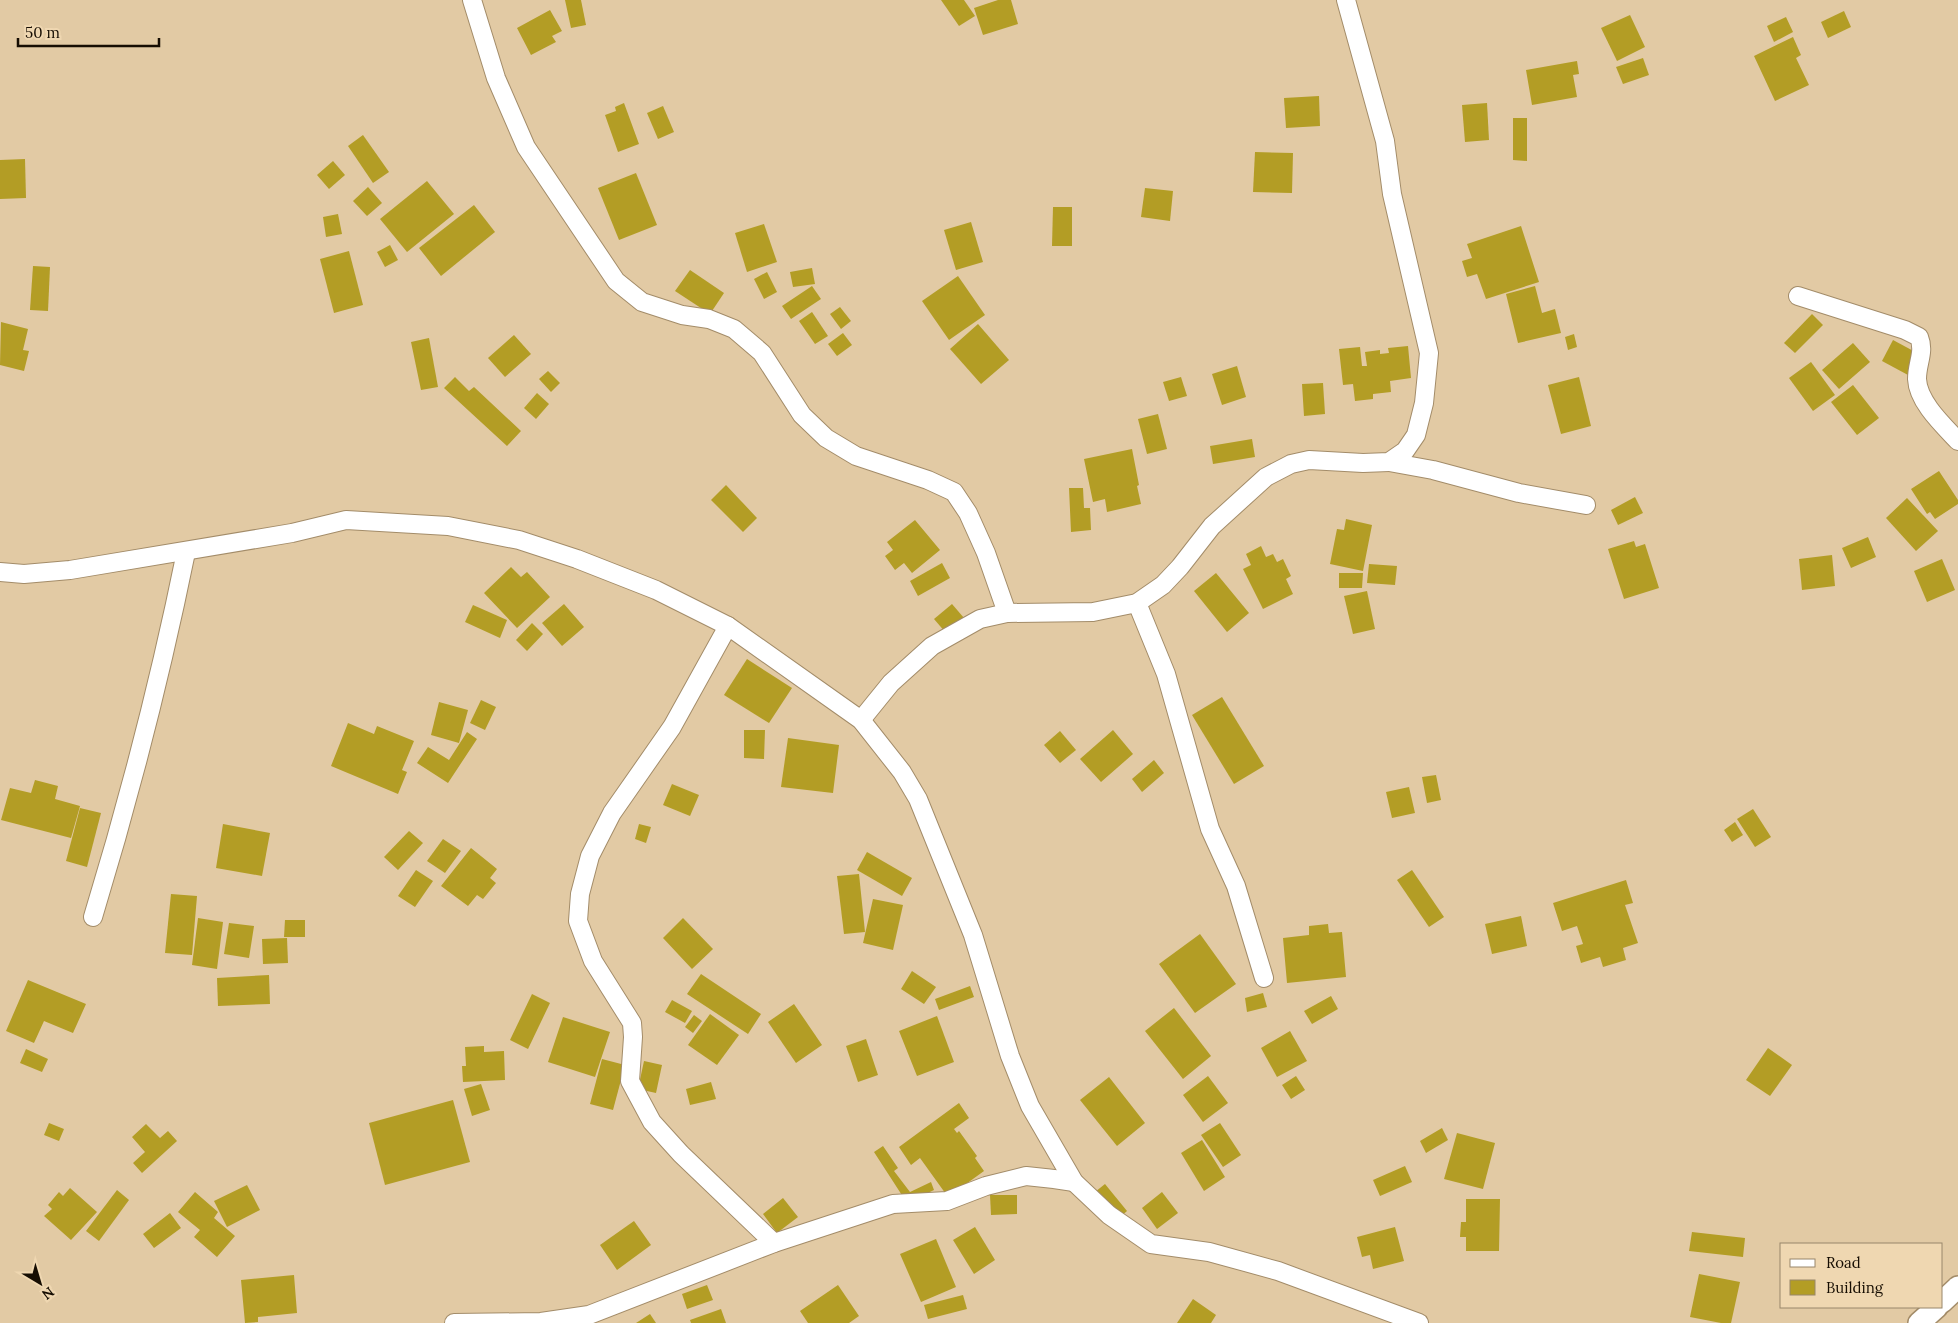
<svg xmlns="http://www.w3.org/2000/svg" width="1958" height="1323" font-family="Lora,serif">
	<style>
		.building { fill: #b39d25 }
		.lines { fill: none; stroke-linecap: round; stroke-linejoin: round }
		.minor-casing { stroke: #a38c69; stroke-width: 20 }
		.tertiary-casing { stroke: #a38c69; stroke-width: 24 }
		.minor { stroke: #fff; stroke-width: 18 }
		.tertiary { stroke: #fff; stroke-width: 21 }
	</style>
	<rect width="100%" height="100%" fill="#e2caa4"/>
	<g class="building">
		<path d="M565 0H581L586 25 571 28Z"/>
		<path d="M941 0H964L975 16 959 26Z"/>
		<path d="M998 0H1011L1018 24 983 35 974 8Z"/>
		<path d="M550 10 562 31 552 36 556 42 531 55 517 28Z"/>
		<path d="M1844 11 1851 27 1828 38 1821 22Z"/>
		<path d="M1630 15 1645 47 1617 61 1601 28Z"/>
		<path d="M1786 17 1793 32 1774 42 1767 26Z"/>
		<path d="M1793 37 1801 55 1796 58 1809 85 1775 101 1754 56Z"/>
		<path d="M1643 58 1649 75 1623 84 1616 67Z"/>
		<path d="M1577 61 1579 74 1573 75 1577 97 1532 105 1526 70Z"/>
		<path d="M1319 96 1320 126 1286 128 1284 98Z"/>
		<path d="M624 103 639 144 618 152 605 115 616 111 615 107Z"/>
		<path d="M1487 103 1489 140 1465 142 1462 105Z"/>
		<path d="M663 106 674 132 658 139 647 113Z"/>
		<path d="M1513 118H1527V161L1513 160Z"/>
		<path d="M363 135 389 172 373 183 348 146Z"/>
		<path d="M1255 152 1293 153 1292 193 1253 192Z"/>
		<path d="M25 159 26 198 0 199V160Z"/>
		<path d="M333 161 345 175 329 189 317 175Z"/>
		<path d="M636 173 657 225 619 240 598 188Z"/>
		<path d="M427 181 454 214 407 252 380 219Z"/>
		<path d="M368 187 382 203 367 216 353 201Z"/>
		<path d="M1145 188 1173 191 1170 221 1141 217Z"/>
		<path d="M474 205 495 232 441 276 419 248Z"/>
		<path d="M1053 207H1072V246H1052Z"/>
		<path d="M338 214 342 234 326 237 323 217Z"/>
		<path d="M971 222 983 262 956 270 944 230Z"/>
		<path d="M764 224 777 262 747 272 735 233Z"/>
		<path d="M1521 226 1539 282 1486 299 1477 274 1467 277 1462 261 1472 258 1467 244Z"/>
		<path d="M390 245 398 260 385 267 377 252Z"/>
		<path d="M349 251 363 305 334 313 320 259Z"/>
		<path d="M33 266 50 267 48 311 30 310Z"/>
		<path d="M812 268 815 284 793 287 790 272Z"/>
		<path d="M690 270 724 293 710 314 675 291Z"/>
		<path d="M767 272 777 292 764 299 754 279Z"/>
		<path d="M958 276 985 315 949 340 922 301Z"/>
		<path d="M812 286 821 299 791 319 782 306Z"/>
		<path d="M1535 286 1542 313 1555 309 1561 333 1518 343 1506 294Z"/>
		<path d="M840 307 851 321 841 329 830 314Z"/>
		<path d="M812 312 828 336 815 344 799 321Z"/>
		<path d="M1812 314 1823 325 1795 353 1784 343Z"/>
		<path d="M1 322 28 329 23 350 29 351 24 371 0 365Z"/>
		<path d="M978 324 1009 360 981 384 950 349Z"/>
		<path d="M843 333 852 345 837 356 828 344Z"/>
		<path d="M1574 334 1577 347 1568 350 1565 337Z"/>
		<path d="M514 335 531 354 505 377 488 358Z"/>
		<path d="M429 338 438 387 421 390 411 342Z"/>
		<path d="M1893 340 1919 354 1908 375 1882 361Z"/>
		<path d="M1853 343 1870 362 1839 389 1822 370Z"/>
		<path d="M1408 346 1411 378 1390 381 1391 392 1373 394V399L1355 401 1353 384 1343 385 1339 349 1360 347 1362 366H1367L1365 352 1380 350V354L1389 353 1388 348Z"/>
		<path d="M1811 362 1835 395 1813 411 1789 378Z"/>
		<path d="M1237 366 1246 397 1222 405 1212 374Z"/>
		<path d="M548 371 560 383 551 392 539 379Z"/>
		<path d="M455 377 469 391 474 387 521 431 507 446 444 388Z"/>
		<path d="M1181 377 1187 396 1169 401 1163 382Z"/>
		<path d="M1579 377 1591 426 1561 434 1548 385Z"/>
		<path d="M1323 383 1325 414 1304 416 1302 384Z"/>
		<path d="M1853 385 1879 418 1857 435 1831 402Z"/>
		<path d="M537 393 549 404 536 419 524 408Z"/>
		<path d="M1158 414 1167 449 1147 454 1138 419Z"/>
		<path d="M1252 439 1255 457 1213 464 1210 446Z"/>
		<path d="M1132 449 1139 485 1137 486 1141 504 1107 512 1105 499 1093 502 1084 459Z"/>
		<path d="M1939 471 1958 500V504L1935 519 1930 512 1927 514 1911 489Z"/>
		<path d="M726 485 757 518 743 532 711 500Z"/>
		<path d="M1069 488H1083L1084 508H1090L1091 530 1071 532Z"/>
		<path d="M1635 497 1643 513 1618 525 1611 510Z"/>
		<path d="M1907 498 1938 531 1916 551 1886 518Z"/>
		<path d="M1346 519 1372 525 1363 571 1330 564 1337 529 1344 530Z"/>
		<path d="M915 520 940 550 912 573 904 563 895 570 885 556 893 550 887 542Z"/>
		<path d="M1868 537 1876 557 1851 568 1842 548Z"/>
		<path d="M1634 541 1636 547 1645 544 1659 588 1624 599 1608 549Z"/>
		<path d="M1261 546 1266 557 1273 554 1277 562 1283 559 1291 576 1286 579 1293 594 1263 609 1243 569 1251 565 1246 554Z"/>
		<path d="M1832 555 1835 586 1802 590 1799 559Z"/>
		<path d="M1942 559 1955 590 1927 602 1914 571Z"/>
		<path d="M942 563 950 578 918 596 910 581Z"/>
		<path d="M1369 564 1397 566 1395 585 1367 583Z"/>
		<path d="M511 567 521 577 527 572 550 597 517 628 484 593Z"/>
		<path d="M1216 573 1249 613 1227 632 1194 591Z"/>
		<path d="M1339 573H1363L1362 588H1339Z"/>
		<path d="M1367 591 1375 629 1353 634 1344 596Z"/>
		<path d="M564 604 584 627 562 646 542 623Z"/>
		<path d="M952 604 964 618 946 633 934 619Z"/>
		<path d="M473 605 507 620 500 638 465 622Z"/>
		<path d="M532 623 543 634 527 651 516 640Z"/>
		<path d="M747 659 792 688 769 723 724 695Z"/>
		<path d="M1222 697 1264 766 1234 784 1192 715Z"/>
		<path d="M481 700 496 707 485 730 470 723Z"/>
		<path d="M439 702 468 710 459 743 431 735Z"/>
		<path d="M348 723 374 734 377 726 414 741 402 770 407 772 398 794 331 766Z"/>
		<path d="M744 730H765L764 759 744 758Z"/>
		<path d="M1113 730 1133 754 1101 782 1080 759Z"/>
		<path d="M1060 731 1076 750 1060 763 1044 745Z"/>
		<path d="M467 732 477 739 448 783 417 763 428 747 449 760Z"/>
		<path d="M788 738 839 745 833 793 781 787Z"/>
		<path d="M1154 760 1164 773 1142 792 1132 779Z"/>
		<path d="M1436 775 1441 800 1427 803 1422 777Z"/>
		<path d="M35 780 58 786 55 799 80 806 71 838 1 820 10 788 31 793Z"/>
		<path d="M672 784 699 795 690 816 663 805Z"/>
		<path d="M1409 787 1415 813 1392 818 1386 792Z"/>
		<path d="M80 808 101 813 87 867 66 861Z"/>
		<path d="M1753 809 1771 837 1755 847 1737 819Z"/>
		<path d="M1735 822 1743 835 1732 842 1724 830Z"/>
		<path d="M223 824 270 833 262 876 216 868Z"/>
		<path d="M639 824 651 827 646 843 635 839Z"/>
		<path d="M409 831 423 843 398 870 384 857Z"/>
		<path d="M443 839 461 851 445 873 427 861Z"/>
		<path d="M471 848 497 869 490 878 496 883 483 899 477 895 468 906 441 886Z"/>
		<path d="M867 852 912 878 902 896 857 870Z"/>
		<path d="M416 870 433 881 415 907 398 896Z"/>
		<path d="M1412 870 1444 917 1429 927 1397 880Z"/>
		<path d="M859 874 865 932 844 934 837 876Z"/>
		<path d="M1626 880 1633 903 1625 905 1638 943 1623 948 1626 960 1603 967 1600 957 1581 963 1576 946 1583 944 1577 926 1562 931 1553 903Z"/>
		<path d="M171 894 197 896 192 955 165 953Z"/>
		<path d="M873 899 903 905 893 950 863 943Z"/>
		<path d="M1521 916 1527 946 1492 954 1485 924Z"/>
		<path d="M198 918 223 922 217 969 192 965Z"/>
		<path d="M683 918 713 949 692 969 663 938Z"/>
		<path d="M285 920H305V937H284Z"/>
		<path d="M229 923 254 926 249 958 224 954Z"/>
		<path d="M1328 924 1329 933 1342 932 1346 977 1287 983 1283 938 1309 935V926Z"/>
		<path d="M1200 934 1236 984 1195 1013 1159 964Z"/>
		<path d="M287 938 288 963 263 964 262 939Z"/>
		<path d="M912 971 936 987 924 1004 901 989Z"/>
		<path d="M701 974 761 1014 748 1034 687 994Z"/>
		<path d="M269 975 270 1004 218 1006 217 978Z"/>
		<path d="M28 980 86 1004 73 1033 44 1021 34 1043 6 1031Z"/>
		<path d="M970 986 974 997 939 1010 935 999Z"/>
		<path d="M1263 993 1267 1007 1247 1012 1245 998Z"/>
		<path d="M532 994 550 1003 528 1049 510 1040Z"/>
		<path d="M1331 996 1338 1009 1312 1024 1304 1011Z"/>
		<path d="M672 1000 692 1011 685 1023 665 1012Z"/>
		<path d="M794 1004 822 1045 796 1063 768 1022Z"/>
		<path d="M1174 1008 1211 1056 1183 1079 1145 1031Z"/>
		<path d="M710 1014 739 1035 717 1065 688 1045Z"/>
		<path d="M694 1015 702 1021 693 1033 685 1027Z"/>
		<path d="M937 1016 954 1062 917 1076 899 1031Z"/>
		<path d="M563 1017 610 1032 595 1077 548 1062Z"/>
		<path d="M1290 1031 1307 1061 1277 1077 1261 1048Z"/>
		<path d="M866 1039 878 1075 858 1082 846 1046Z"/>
		<path d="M484 1046V1052L504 1051 505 1080 463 1082 462 1066H466L465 1047Z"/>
		<path d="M1768 1048 1792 1065 1770 1096 1746 1080Z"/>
		<path d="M26 1049 48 1059 42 1072 20 1063Z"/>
		<path d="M602 1059 625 1065 613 1110 590 1104Z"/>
		<path d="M644 1061 662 1065 656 1093 638 1089Z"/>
		<path d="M1208 1076 1228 1103 1203 1122 1183 1095Z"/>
		<path d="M1296 1076 1305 1090 1291 1099 1282 1085Z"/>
		<path d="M1109 1077 1145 1123 1117 1146 1080 1100Z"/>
		<path d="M711 1082 716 1099 690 1105 686 1089Z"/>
		<path d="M481 1084 490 1110 472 1116 464 1089Z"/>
		<path d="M453 1100 470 1162 385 1185 369 1123Z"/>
		<path d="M959 1103 969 1118 954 1129 957 1133 959 1131 977 1156 975 1158 984 1171 948 1197 920 1158 911 1165 899 1147Z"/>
		<path d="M49 1123 64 1129 59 1141 44 1135Z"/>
		<path d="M1220 1123 1241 1155 1223 1167 1201 1135Z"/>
		<path d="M146 1124 160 1138 168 1131 177 1141 142 1173 133 1163 145 1152 132 1137Z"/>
		<path d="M1442 1128 1448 1140 1426 1153 1420 1141Z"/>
		<path d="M1457 1133 1495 1143 1483 1189 1444 1179Z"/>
		<path d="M1202 1140 1225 1177 1204 1191 1181 1153Z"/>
		<path d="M883 1146 898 1168 894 1171 910 1192 931 1182 934 1190 907 1203 874 1152Z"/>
		<path d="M1405 1166 1412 1182 1380 1196 1373 1180Z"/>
		<path d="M1105 1184 1127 1211 1118 1219 1095 1192Z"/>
		<path d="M247 1185 260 1210 227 1227 214 1201Z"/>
		<path d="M70 1188 97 1212 71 1240 44 1216 52 1209 48 1205 59 1192 63 1196Z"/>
		<path d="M117 1190 129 1200 99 1241 86 1231Z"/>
		<path d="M195 1192 218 1212 214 1218 235 1236 217 1257 194 1237 200 1230 178 1212Z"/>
		<path d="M1162 1192 1178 1213 1157 1229 1142 1208Z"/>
		<path d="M990 1195H1017V1214L991 1215Z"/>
		<path d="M783 1198 798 1217 777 1233 763 1214Z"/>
		<path d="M1466 1199H1500L1499 1251H1466V1237H1460L1461 1222H1466Z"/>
		<path d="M170 1213 181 1228 154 1248 143 1234Z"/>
		<path d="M634 1221 651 1245 617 1270 600 1245Z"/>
		<path d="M975 1227 995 1260 974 1274 953 1240Z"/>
		<path d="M1395 1227 1404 1261 1373 1269 1370 1255 1362 1257 1357 1237Z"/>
		<path d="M1692 1232 1745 1238 1743 1257 1689 1251Z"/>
		<path d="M936 1239 956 1287 921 1302 900 1254Z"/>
		<path d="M1699 1274 1740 1282 1731 1323H1721L1690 1317Z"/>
		<path d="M294 1275 297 1313 258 1317V1322L245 1323 241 1280Z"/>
		<path d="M707 1285 713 1300 687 1309 682 1294Z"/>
		<path d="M838 1285 859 1316 849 1323H808L800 1311Z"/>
		<path d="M963 1295 967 1309 928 1319 924 1305Z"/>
		<path d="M1193 1299 1216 1315 1211 1323H1177Z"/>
		<path d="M721 1309 726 1323H691L690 1320Z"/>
		<path d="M650 1314 656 1323H636Z"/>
	</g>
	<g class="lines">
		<g class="minor-casing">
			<g id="minor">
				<path d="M472 0 496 78 526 147 616 281 642 302 682 315 709 319 734 329 762 353 802 415 826 438 856 456 928 480 954 492 968 513 986 553 1007 613"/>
				<path d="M1798 296 1905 330 1919 337C1925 352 1917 363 1917 379 1918 402 1943 425 1958 441"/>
				<path d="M1389 462 1433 470 1519 493 1586 505"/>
				<path d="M0 572 24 574 70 570 292 533 346 520 448 526 519 540 577 559 656 590 728 626 861 720 902 772 918 799 973 935 1010 1056 1030 1106 1074 1182 1109 1215 1151 1244 1209 1252 1278 1271 1419 1323"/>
				<path d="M1137 603 1166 674 1210 829 1236 886 1264 978"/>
				<path d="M728 626 672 727 612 813 590 856 580 894 578 921 593 961 632 1023 633 1037 630 1081 652 1122 681 1154 774 1243"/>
				<path d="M861 720 891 683 932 646 980 619 1007 613 1093 612 1137 603 1163 585 1180 567 1212 526 1266 477 1291 464 1309 460 1363 463 1389 462 1405 451 1416 435 1424 403 1429 353 1392 194 1385 141 1346 0"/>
				<path d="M93 917C130 796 161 675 186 552"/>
				<path d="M454 1323 541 1322 589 1315 774 1243 893 1204 947 1201 986 1186 1026 1176 1054 1179 1074 1182"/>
			</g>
		</g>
		<g class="tertiary-casing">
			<g id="tertiary">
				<path d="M1942 1302 1958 1287"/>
				<path d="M1919 1323 1937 1307"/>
			</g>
		</g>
		<use href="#minor" class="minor"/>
		<use href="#tertiary" class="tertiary"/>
	</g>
	<rect x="1780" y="1243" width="162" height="65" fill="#efd7b1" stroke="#98866b"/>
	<rect x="1790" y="1259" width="25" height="8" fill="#ffffff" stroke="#98866b"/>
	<text x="1826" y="1268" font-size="15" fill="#160d02">Road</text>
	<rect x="1790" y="1280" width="25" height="15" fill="#b39d25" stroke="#98866b"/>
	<text x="1826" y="1293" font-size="15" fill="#160d02">Building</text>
	<g transform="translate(40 1283) rotate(142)" stroke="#efd7b1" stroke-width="4" paint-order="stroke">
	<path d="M0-4L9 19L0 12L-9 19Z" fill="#160d02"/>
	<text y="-8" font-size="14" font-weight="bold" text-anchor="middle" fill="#160d02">N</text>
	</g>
	<path d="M18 38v8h141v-8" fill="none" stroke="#160d02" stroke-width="2.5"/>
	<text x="25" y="38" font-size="15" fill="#160d02" stroke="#efd7b1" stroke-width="4" paint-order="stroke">50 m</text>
</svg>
